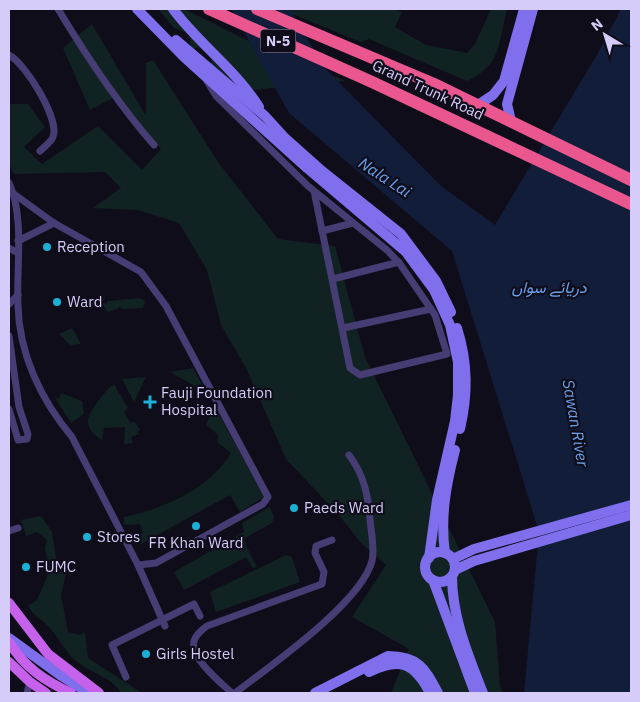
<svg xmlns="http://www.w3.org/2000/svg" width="640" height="702" font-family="'IBM Plex Sans',Vazirmatn,sans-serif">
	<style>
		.green { fill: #112223 }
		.water { fill: #111d39 }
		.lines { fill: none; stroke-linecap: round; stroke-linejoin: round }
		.street { stroke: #453d73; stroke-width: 7 }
		.secondary { stroke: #7f6fed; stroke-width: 10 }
		.primary { stroke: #c561eb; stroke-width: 10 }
		.highway { stroke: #ea568e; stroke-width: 12 }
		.poi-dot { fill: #1bb0d6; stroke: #100d1a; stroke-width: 2 }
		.labels { text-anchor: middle; stroke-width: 4.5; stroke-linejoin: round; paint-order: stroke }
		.shield { fill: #100d1a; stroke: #9b93b6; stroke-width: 1 }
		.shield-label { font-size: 14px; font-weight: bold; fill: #d6ccf9 }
		.street-label { font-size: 15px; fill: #d6ccf9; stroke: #100d1a }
		.poi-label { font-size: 15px; fill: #d6ccf9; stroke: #100d1a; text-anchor: start }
		.water-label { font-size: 16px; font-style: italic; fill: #67a1ec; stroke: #100d1a }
	</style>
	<rect width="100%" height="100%" fill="#100d1a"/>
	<g class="green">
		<path d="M158 9H184L263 48 346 81 240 91 208 69 215 53 201 47 191 49 189 34 174 28Z"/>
		<path d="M280 9H394L402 12 395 27 426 45 467 53 475 44 491 9H507C498 43 502 65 467 81L369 39 361 42Z"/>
		<path d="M92 24 146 116V63L153 60 218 162 278 239 335 246 365 357 495 622 500 686 503 693H391L409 649 352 617 386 565 361 543 338 514 286 459 246 368 221 325 207 270 179 223 138 210 93 208 121 188 105 172 14 174 9 164V104H28L45 127 24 147 42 164 98 126 142 170 161 149 115 97 90 110 63 48Z"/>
		<path d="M96 297H105L103 302 106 304 108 301 140 298 145 301 143 308 122 309 119 306V308L108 312Z"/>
		<path d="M72 328 81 344 70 345 59 334Z"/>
		<path d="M193 368 206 392 170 372Z"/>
		<path d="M146 377 134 402 122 379Z"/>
		<path d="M114 384 128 408 124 412 131 423 134 421 140 430 137 432 139 434 131 437 133 443 124 444 125 427 104 428 102 440C95 436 88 429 88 421 89 411 106 389 114 384Z"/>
		<path d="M61 393 82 401 84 414 71 423 54 396 59 399Z"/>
		<path d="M213 409 217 411 264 497 240 512 230 495 141 544 137 535 143 533 140 524 124 525V517C165 508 208 490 231 453L217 442 218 435 206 425Z"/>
		<path d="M270 507 274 517 272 523 245 538 246 546 257 567 253 568 246 557 184 590 174 572 244 532 242 523Z"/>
		<path d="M41 516 52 532 57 564 66 574 61 595 68 632 80 635 85 632 88 658 142 693H121C112 677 90 673 75 660 65 651 58 637 49 627 41 618 35 618 28 606L37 600 50 570 45 549 47 540 37 532 26 536 21 520Z"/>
		<path d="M286 555 292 557 300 582 216 612 210 592Z"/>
	</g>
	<path class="water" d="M231 9H290L323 66 441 186 495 225 598 53 621 9H631V693H524L539 532 452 251 289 113Z"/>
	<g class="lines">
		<g class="street">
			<path d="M58 9C87 57 117 103 154 145"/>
			<path d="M9 55C25 63 60 119 53 137 51 142 44 147 40 151"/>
			<path d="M207 81 216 96 308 186 388 251 400 264 435 315 447 354 360 375 350 368 314 191"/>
			<path d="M9 183C25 217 16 268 18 305 19 354 41 400 72 437L138 565 165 626"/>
			<path d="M14 194 54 223 141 272 166 306 268 497 263 504 156 563 138 565"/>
			<path d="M322 231 353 223"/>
			<path d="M18 241 54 223"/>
			<path d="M9 248 18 253"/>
			<path d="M333 279 399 262"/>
			<path d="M9 304 18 295"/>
			<path d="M343 328 431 309"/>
			<path d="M9 336 19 407 28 434 27 439 18 440 9 409"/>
			<path d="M9 531 18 528"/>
			<path d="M126 677 112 645 194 604 200 616"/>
			<path d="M27 693 30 682"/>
			<path d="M232 693C220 682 190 658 194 641 196 634 202 630 207 626L322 584 324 572 315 553 316 546 332 540"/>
			<path d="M235 693C270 666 361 603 372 561 375 550 371 531 370 519 368 495 364 475 349 455"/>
		</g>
		<g class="secondary">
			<path d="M137 9 184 57 307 168 406 252 434 290 450 325 458 362V395L455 421 437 500 429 558"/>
			<path d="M173 9C199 44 235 69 259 107"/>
			<path d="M176 40 265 116 285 138 322 171 401 234 436 281 451 312"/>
			<path d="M478 105 493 95 504 81 524 9"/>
			<path d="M511 121 507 104 533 9"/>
			<path d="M457 328C468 363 468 394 460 429"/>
			<circle cx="440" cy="567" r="15"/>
			<path d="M445 553C440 517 446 485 455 450"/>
			<path d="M453 559 474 549 631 505"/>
			<path d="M455 570 474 561 631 515"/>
			<path d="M452 576C452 617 468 655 483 693"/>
			<path d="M433 580 475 693"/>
			<path d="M9 638 60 675 87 692"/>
			<path d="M369 672C399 657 414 662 430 693"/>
			<path d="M315 693 388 656C419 656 425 669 438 693"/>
		</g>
		<g class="primary">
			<path d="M9 603 48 654 99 693"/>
			<path d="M9 642C24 667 45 681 71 693"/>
			<path d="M9 662 30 682 46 693"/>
		</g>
		<g class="highway">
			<path d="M209 9 372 82 631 204"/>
			<path d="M257 9 434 84 631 180"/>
		</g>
	</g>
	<g class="poi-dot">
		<circle cx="47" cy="247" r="5"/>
		<circle cx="57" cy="302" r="5"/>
		<path d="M147.5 394.5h5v5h5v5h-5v5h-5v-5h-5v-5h5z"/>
		<circle cx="294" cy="508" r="5"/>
		<circle cx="196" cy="526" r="5"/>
		<circle cx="87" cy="537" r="5"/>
		<circle cx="26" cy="567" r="5"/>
		<circle cx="146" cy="654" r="5"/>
	</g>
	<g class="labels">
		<rect class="shield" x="260.5" y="29.5" width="35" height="23" rx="4"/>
		<g class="shield-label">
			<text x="278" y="46">N-5</text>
		</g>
		<g class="street-label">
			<text transform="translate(428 90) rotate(25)" y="5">Grand Trunk Road</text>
		</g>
		<g class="poi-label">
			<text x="57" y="252">Reception</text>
			<text x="67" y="307">Ward</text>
			<text x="161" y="398">Fauji Foundation<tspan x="161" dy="17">Hospital</tspan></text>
			<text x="304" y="513">Paeds Ward</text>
			<text x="97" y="542">Stores</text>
			<text x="196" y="548" text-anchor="middle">FR Khan Ward</text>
			<text x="36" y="572">FUMC</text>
			<text x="156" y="659">Girls Hostel</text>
		</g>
		<g class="water-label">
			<text transform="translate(385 177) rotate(33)" y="6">Nala Lai</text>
			<text x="549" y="293">دریائے سواں</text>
			<text transform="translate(576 423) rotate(80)" y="6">Sawan River</text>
		</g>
	</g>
	<rect width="640" height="702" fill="none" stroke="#d6ccf9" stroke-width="20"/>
	<g transform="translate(605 35) rotate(322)" stroke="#100d1a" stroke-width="4" paint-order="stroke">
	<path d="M0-4L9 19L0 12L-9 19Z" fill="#d6ccf9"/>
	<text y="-8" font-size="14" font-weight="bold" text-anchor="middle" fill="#d6ccf9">N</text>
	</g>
</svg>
